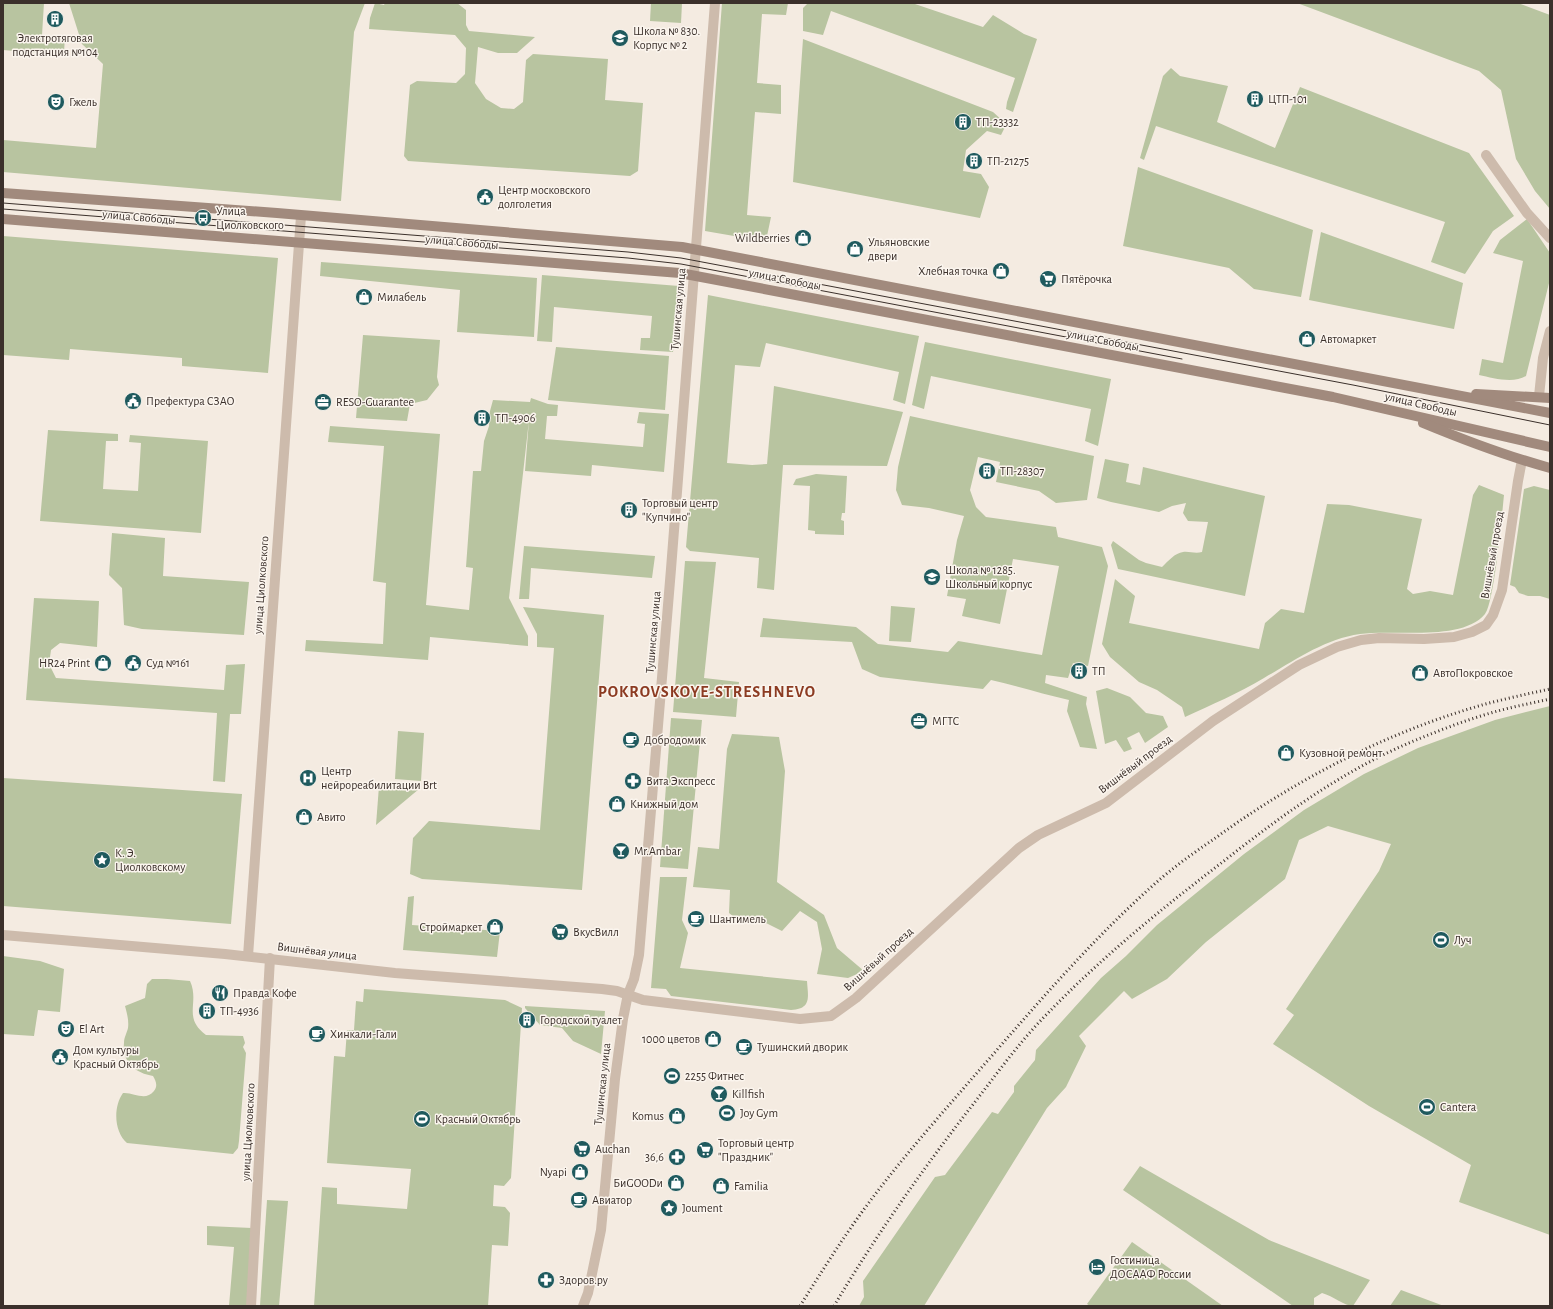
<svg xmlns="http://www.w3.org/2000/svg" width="1553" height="1309" font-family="'Alegreya Sans',sans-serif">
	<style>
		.green { fill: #b8c4a0 }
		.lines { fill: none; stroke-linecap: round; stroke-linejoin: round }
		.street { stroke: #cdbbac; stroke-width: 10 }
		.secondary { stroke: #a18a7d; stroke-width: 10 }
		.tram { stroke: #3b302b; stroke-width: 1 }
		.rail { stroke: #3b302b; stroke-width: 3; stroke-dasharray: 1 3; stroke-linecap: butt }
		.labels { text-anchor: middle; stroke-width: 3; stroke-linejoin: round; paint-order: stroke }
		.poi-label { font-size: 12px; fill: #3b302b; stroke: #fbf5ee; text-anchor: start }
		.street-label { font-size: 12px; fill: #3b302b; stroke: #fbf5ee }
		.district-label { font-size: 16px; font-weight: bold; letter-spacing: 1px; fill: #8c3b22; stroke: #fbf5ee }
	</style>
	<rect width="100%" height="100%" fill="#f4ebe1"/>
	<g class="green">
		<path d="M3 3H44L42 35 65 37 64 52 50 54 3 50Z"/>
		<path d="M69 3H365L354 32 341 201 3 172V140L96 148 103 64 82 44Z"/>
		<path d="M375 3 384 5 385 3H457L466 10V25L469 31 535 37 517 53H498L478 47 475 83 486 99 501 108 514 109 523 102 526 60 533 54 608 59 605 100 643 103 638 171 630 176 408 161 404 156 410 85 417 81 456 83 465 74 466 48 455 35 369 29 370 18Z"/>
		<path d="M651 3H682L681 23 650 21Z"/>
		<path d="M722 3H788L786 15 762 14 757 83 781 85V114L755 112 747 215 771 217 767 236 763 241 705 231Z"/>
		<path d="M808 3H912L983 27 993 15 1024 34 1037 39 1013 112 1006 109 1007 102 1015 78 831 11 823 35 803 31V8Z"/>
		<path d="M1297 3H1518L1550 15V209L1535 191 1516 159 1501 90 1479 71Z"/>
		<path d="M803 39 993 112 1004 122 1005 127 1001 135 987 131 966 150 963 171 981 174 989 187 980 218 793 182Z"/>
		<path d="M1171 68 1180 76 1228 86 1217 122 1275 148 1300 87 1469 153 1514 216 1493 231 1465 274 1431 262 1445 222 1156 126 1144 160 1140 158 1163 76Z"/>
		<path d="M1138 167 1313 230 1301 297 1254 289 1229 268 1123 246Z"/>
		<path d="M1527 219 1550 253V279L1526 376C1513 384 1493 378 1479 375L1482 359 1503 363 1523 261 1493 253 1500 240Z"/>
		<path d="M1321 232 1463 283 1454 329 1309 300Z"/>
		<path d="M3 236 278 258 268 373 182 366V358L70 349 69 360 3 355Z"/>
		<path d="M321 262 537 278 534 337 457 332 460 290 320 276Z"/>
		<path d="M542 275 679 286 673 352 640 350 641 338H650L652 316 554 307 552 342 537 341Z"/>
		<path d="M708 295 919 336 905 404 893 400 899 372 766 343 760 367 735 365 727 463 752 465 767 464 774 386 903 412 887 466 783 465 774 590 757 588 759 558 690 551 686 547Z"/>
		<path d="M363 335 440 340 437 377 439 385 427 400 410 404 407 421 356 418Z"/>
		<path d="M925 342 1111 379 1098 446 1085 441 1091 409 931 376 924 409 912 405Z"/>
		<path d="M556 347 669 356 665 410 548 400Z"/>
		<path d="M531 398 548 404 558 405 557 416H547L545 439 643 447 645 424 637 423 639 412 669 414 664 472 592 465 591 476 525 471 529 420 509 598 528 636V646L430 637 428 660 305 651 306 640 383 644 386 583 373 581 384 446 328 442 330 426 440 434 426 605 469 610 473 568 466 567 473 471H481L484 441 489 426 490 411 493 400 530 402Z"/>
		<path d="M910 416 1094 456 1087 500 1056 503 1039 491 996 482 1000 462 978 457 970 490 976 507 986 517 1056 527 1058 537 1102 547 1108 566 1088 666 1073 663 1068 678 1046 675 1045 683 1087 697 1086 704 1097 749 1080 747 1067 711 1069 700C1043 694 1018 686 991 680L983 689 880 677 862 669 852 642 760 637 763 618 856 627 878 644 948 652 958 641 1042 655 1059 566 1013 559 1000 624 962 616 966 599 947 596 957 540 964 516 929 508 902 505 896 490 898 467Z"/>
		<path d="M48 430 118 434V441H106L103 489 138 491 141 443 129 442 130 435 208 441 201 533 40 521Z"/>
		<path d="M1105 459 1129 464 1126 482 1140 485 1143 467 1265 496 1245 596 1118 569 1111 545 1113 541 1139 560 1146 563 1162 567C1168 561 1175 553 1183 552 1189 551 1195 554 1202 552L1208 522 1188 521 1183 513 1186 503 1172 506 1159 512 1111 502 1097 498Z"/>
		<path d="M816 474 847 476 845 513H842L841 520 844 521V535L815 534V531L808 530 810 486 793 485 796 479Z"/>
		<path d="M1479 485 1504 495C1502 515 1494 604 1485 614 1462 642 1393 629 1360 634 1324 639 1294 661 1264 678 1239 693 1211 705 1185 717L1182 707 1157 690 1139 682 1110 657 1102 644 1115 579 1135 596 1129 623 1259 649 1265 623 1281 609 1304 613 1327 504 1349 505 1422 519 1407 589 1413 594 1430 591 1453 595 1473 495Z"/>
		<path d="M1534 486 1550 490V599L1540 596H1528L1519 593 1515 587 1510 585 1524 489Z"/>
		<path d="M112 533 165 538 163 576 249 582 244 635 142 629 124 625 122 588 109 575Z"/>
		<path d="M524 546 655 556 652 578 531 568 529 599H519Z"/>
		<path d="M685 561 716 562 704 678 739 682 736 717 673 712Z"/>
		<path d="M34 598 99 601 97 647 60 643 51 650 49 664 56 678 224 690 226 665 245 664 241 714H230L225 782 213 781 217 713 26 700Z"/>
		<path d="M891 606 915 608 911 642 889 641Z"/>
		<path d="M523 607 604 615 582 890 422 879 410 874 413 838 429 821 540 830 554 648 537 647V634Z"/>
		<path d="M1107 688 1130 697 1146 713 1163 716 1168 727 1145 743 1139 732 1127 738 1132 749 1124 752 1116 740 1105 744 1096 691Z"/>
		<path d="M1550 706V1235L1459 1202 1471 1165 1369 1106 1273 1044 1294 1015 1286 1009 1379 871 1391 844 1328 826 1299 840 1285 879 1206 942 1167 979 1132 999 1124 991 1079 1036 1086 1046 1066 1087 1047 1108 924 1306H859L864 1297 863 1281 935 1177 945 1175 992 1112 998 1114 1014 1092V1086L1035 1060 1036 1050 1101 978 1126 956 1157 925 1244 854 1304 810 1364 774 1418 748 1495 720Z"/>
		<path d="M671 718 702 720 688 869 660 867Z"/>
		<path d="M398 731 424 733 421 781 395 779Z"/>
		<path d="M732 734 779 737 785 771 777 882 824 915 837 948 864 971 848 978 817 974 822 949 817 922 800 911 782 931 764 922 738 920 729 913 730 890 693 887 698 847 719 849 727 749Z"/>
		<path d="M3 778 242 794 231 924 3 906Z"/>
		<path d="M379 786 419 789 376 825Z"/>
		<path d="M660 877H687L682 920 688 933 680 968 807 981C808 997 812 1009 791 1010L671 996 666 989 651 988Z"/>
		<path d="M414 896 412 925 500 931 497 957 403 950 408 897Z"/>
		<path d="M3 956 40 961 64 969 60 1012 38 1010 34 1036 3 1034Z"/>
		<path d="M152 979H167L190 981C200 1003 182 1017 206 1035L243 1036 245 1043 243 1047 246 1053 239 1141 238 1148 233 1154 127 1143C114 1132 113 1107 123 1093 134 1092 145 1102 154 1091 158 1086 156 1081 153 1076 135 1073 122 1062 124 1043 124 1037 127 1033 128 1028 129 1021 127 1013 125 1006L145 998 147 984Z"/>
		<path d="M364 989 505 1000 522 1008 511 1178 504 1186 494 1185 493 1206 505 1207 510 1213 508 1246 492 1245 488 1306H314L322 1187 337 1188V1204L407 1209 411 1169 327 1163 334 1056 345 1057 347 1030H354L356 1001 363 1002Z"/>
		<path d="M525 1006 605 1011 601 1054 573 1041 562 1028 540 1025 525 1008Z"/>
		<path d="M1140 1166 1269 1240 1370 1280 1353 1306C1345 1306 1333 1296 1322 1293L1314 1298V1306H1293L1123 1190Z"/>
		<path d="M267 1200 288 1201 279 1306H260Z"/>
		<path d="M207 1226 252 1228 248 1306H229L234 1247 207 1245Z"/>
		<path d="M1132 1242 1223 1306H1090L1087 1304Z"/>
		<path d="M1401 1290 1444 1306H1390Z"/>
	</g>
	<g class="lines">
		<g class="street">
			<path d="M1486 155 1527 213 1550 238"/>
			<path d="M1539 396 1543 358 1550 331"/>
			<path d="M3 935 225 954 395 973 602 989 617 991 643 1000 800 1019 831 1016 856 998 1019 848 1038 835 1106 803 1213 721 1299 665 1337 647 1361 640 1379 638 1424 639 1454 637 1472 632 1486 625 1493 615 1502 590 1518 481 1522 460"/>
			<path d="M248 956 301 216"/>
			<path d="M251 1306 270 958"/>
			<path d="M583 1306 588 1293 601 1230 615 1079 623 1019 628 994 634 979 639 955 671 569 715 3"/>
		</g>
		<g class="secondary">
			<path d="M3 193 277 213 682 247 1550 413"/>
			<path d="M3 219 680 273 1333 397 1550 447"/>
			<path d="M1476 394 1550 398"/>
			<path d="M1423 423C1464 440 1506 456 1550 468"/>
		</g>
		<g class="tram">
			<path d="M3 203 628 252 681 258 1353 385 1550 425"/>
			<path d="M3 209 628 258 681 264 1182 359"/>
		</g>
		<g class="rail">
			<path d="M800 1306C817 1279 834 1252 852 1226 891 1170 938 1118 982 1067 1038 1003 1094 937 1158 881 1175 866 1195 852 1214 839 1295 780 1385 733 1482 705 1504 699 1527 694 1550 689"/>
			<path d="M834 1306C875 1237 922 1170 971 1107 996 1075 1020 1041 1048 1013 1101 958 1160 910 1220 864 1281 816 1343 770 1416 740 1438 731 1461 722 1484 715 1506 708 1528 704 1550 699"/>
		</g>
	</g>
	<defs>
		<g id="building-disc" transform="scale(0.9)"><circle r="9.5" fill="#1f5a5e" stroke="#fbf5ee"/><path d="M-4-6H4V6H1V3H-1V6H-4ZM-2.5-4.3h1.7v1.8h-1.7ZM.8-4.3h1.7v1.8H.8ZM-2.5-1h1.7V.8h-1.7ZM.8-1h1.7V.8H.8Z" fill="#fff"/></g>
		<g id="school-disc" transform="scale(0.9)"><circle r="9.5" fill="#1f5a5e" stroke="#fbf5ee"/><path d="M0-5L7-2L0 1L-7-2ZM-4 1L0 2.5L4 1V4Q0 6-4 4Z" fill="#fff"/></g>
		<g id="theatre-disc" transform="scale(0.9)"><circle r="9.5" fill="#1f5a5e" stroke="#fbf5ee"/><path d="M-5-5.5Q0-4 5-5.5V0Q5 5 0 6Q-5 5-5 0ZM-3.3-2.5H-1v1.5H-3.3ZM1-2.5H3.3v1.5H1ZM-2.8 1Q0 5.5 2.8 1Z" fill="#fff"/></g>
		<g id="civic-disc" transform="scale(0.9)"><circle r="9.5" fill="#1f5a5e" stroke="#fbf5ee"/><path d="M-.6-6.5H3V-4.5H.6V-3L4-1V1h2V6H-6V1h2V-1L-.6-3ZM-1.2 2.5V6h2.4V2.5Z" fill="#fff"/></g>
		<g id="bus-disc" transform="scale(0.9)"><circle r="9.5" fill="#1f5a5e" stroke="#fbf5ee"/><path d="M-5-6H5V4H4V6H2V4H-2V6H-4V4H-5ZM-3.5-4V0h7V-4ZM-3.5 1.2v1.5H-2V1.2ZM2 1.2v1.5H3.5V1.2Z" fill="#fff"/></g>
		<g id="shop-disc" transform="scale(0.9)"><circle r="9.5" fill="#1f5a5e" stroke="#fbf5ee"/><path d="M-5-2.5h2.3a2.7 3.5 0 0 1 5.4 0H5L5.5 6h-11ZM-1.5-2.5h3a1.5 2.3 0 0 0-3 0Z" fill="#fff"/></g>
		<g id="supermarket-disc" transform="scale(0.9)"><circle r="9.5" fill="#1f5a5e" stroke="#fbf5ee"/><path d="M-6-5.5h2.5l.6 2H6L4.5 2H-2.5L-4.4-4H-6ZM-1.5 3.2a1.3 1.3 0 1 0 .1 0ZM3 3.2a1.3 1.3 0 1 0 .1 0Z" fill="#fff"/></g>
		<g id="office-disc" transform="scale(0.9)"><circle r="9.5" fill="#1f5a5e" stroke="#fbf5ee"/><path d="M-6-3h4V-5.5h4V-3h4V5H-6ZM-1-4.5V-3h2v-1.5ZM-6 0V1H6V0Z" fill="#fff"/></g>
		<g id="cafe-disc" transform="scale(0.9)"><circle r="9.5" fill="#1f5a5e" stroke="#fbf5ee"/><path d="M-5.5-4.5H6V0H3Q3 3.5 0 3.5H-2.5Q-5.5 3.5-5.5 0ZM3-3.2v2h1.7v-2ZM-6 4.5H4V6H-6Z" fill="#fff"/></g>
		<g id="hospital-disc" transform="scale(0.9)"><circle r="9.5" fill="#1f5a5e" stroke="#fbf5ee"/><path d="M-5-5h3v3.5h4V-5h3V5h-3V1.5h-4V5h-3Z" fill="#fff"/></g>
		<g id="pharmacy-disc" transform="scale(0.9)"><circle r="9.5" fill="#1f5a5e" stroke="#fbf5ee"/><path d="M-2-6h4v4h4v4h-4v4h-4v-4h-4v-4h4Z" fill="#fff"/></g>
		<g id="bar-disc" transform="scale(0.9)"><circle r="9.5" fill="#1f5a5e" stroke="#fbf5ee"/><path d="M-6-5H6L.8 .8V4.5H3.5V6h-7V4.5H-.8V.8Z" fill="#fff"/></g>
		<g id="sight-disc" transform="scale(0.9)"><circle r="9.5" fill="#1f5a5e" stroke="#fbf5ee"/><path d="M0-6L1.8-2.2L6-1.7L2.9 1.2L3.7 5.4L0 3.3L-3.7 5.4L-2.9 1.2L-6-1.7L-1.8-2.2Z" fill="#fff"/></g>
		<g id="stadium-disc" transform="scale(0.9)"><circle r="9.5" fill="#1f5a5e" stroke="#fbf5ee"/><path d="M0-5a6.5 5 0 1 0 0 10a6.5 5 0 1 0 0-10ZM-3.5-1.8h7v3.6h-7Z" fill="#fff"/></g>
		<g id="restaurant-disc" transform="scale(0.9)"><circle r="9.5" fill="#1f5a5e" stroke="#fbf5ee"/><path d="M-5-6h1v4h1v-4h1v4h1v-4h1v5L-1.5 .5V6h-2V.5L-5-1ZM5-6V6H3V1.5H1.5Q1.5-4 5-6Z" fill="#fff"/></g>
		<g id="hotel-disc" transform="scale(0.9)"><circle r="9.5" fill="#1f5a5e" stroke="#fbf5ee"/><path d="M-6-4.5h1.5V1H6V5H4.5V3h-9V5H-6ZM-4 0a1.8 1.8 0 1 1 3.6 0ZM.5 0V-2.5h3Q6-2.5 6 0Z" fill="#fff"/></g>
	</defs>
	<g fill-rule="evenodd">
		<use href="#building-disc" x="55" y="19"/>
		<use href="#school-disc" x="620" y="38"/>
		<use href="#building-disc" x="1255" y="99"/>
		<use href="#theatre-disc" x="56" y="102"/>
		<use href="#building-disc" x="963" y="122"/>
		<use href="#building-disc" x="974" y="161"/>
		<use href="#civic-disc" x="485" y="197"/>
		<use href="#bus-disc" x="203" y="218"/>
		<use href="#shop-disc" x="803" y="238"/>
		<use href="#shop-disc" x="855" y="249"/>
		<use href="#shop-disc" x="1001" y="271"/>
		<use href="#supermarket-disc" x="1048" y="279"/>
		<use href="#shop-disc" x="364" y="297"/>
		<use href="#shop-disc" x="1307" y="339"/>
		<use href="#civic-disc" x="133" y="401"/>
		<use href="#office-disc" x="323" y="402"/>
		<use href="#building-disc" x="482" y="418"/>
		<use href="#building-disc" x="987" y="471"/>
		<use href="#building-disc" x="629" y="510"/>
		<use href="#school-disc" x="932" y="577"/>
		<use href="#shop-disc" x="103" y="663"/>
		<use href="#civic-disc" x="133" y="663"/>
		<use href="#building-disc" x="1079" y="671"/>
		<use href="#shop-disc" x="1420" y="673"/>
		<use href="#office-disc" x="919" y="721"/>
		<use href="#cafe-disc" x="631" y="740"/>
		<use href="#shop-disc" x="1286" y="753"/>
		<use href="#hospital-disc" x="308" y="778"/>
		<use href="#pharmacy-disc" x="633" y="781"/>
		<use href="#shop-disc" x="617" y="804"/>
		<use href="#shop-disc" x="304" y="817"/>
		<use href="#bar-disc" x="621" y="851"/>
		<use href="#sight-disc" x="102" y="860"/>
		<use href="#cafe-disc" x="696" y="919"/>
		<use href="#shop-disc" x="495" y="927"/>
		<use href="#supermarket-disc" x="560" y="932"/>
		<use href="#stadium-disc" x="1441" y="940"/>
		<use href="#restaurant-disc" x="220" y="993"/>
		<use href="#building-disc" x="207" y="1011"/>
		<use href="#building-disc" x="527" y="1020"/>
		<use href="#theatre-disc" x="66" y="1029"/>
		<use href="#cafe-disc" x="317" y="1034"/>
		<use href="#shop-disc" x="713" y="1039"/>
		<use href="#cafe-disc" x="744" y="1047"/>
		<use href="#civic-disc" x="60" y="1057"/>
		<use href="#stadium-disc" x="672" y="1076"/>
		<use href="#bar-disc" x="719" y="1094"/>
		<use href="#stadium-disc" x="1427" y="1107"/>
		<use href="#stadium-disc" x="727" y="1113"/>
		<use href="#shop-disc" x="677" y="1116"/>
		<use href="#stadium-disc" x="422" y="1119"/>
		<use href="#supermarket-disc" x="582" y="1149"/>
		<use href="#supermarket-disc" x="705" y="1150"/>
		<use href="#pharmacy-disc" x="677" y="1157"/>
		<use href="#shop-disc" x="580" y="1172"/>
		<use href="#shop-disc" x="676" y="1183"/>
		<use href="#shop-disc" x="721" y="1186"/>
		<use href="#cafe-disc" x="579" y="1200"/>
		<use href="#sight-disc" x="669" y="1208"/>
		<use href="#hotel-disc" x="1097" y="1267"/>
		<use href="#pharmacy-disc" x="546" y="1280"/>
	</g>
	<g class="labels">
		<g class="poi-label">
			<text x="633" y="35">Школа № 830.<tspan x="633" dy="14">Корпус № 2</tspan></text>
			<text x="55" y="42" text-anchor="middle">Электротяговая<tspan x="55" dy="14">подстанция №104</tspan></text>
			<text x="1268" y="103">ЦТП-101</text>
			<text x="69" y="106">Гжель</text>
			<text x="976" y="126">ТП-23332</text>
			<text x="987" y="165">ТП-21275</text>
			<text x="498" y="194">Центр московского<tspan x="498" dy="14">долголетия</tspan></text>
			<text x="216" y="215">Улица<tspan x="216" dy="14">Циолковского</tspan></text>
			<text x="790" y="242" text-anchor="end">Wildberries</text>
			<text x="868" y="246">Ульяновские<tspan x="868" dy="14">двери</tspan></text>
			<text x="988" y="275" text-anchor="end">Хлебная точка</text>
			<text x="1061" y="283">Пятёрочка</text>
			<text x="377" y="301">Милабель</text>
			<text x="1320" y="343">Автомаркет</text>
			<text x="146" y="405">Префектура СЗАО</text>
			<text x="336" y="406">RESO-Guarantee</text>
			<text x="495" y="422">ТП-4906</text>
			<text x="1000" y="475">ТП-28307</text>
			<text x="642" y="507">Торговый центр<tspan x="642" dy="14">"Купчино"</tspan></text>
			<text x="945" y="574">Школа № 1285.<tspan x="945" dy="14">Школьный корпус</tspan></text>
			<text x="90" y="667" text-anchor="end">HR24 Print</text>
			<text x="146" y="667">Суд №161</text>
			<text x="1092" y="675">ТП</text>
			<text x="1433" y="677">АвтоПокровское</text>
			<text x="932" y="725">МГТС</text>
			<text x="644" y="744">Добродомик</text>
			<text x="1299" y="757">Кузовной ремонт</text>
			<text x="321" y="775">Центр<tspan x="321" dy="14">нейрореабилитации Brt</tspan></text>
			<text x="646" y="785">Вита Экспресс</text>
			<text x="630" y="808">Книжный дом</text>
			<text x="317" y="821">Авито</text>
			<text x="634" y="855">Mr.Ambar</text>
			<text x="115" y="857">К. Э.<tspan x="115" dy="14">Циолковскому</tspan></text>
			<text x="709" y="923">Шантимель</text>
			<text x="482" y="931" text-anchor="end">Строймаркет</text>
			<text x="573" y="936">ВкусВилл</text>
			<text x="1454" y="944">Луч</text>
			<text x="233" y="997">Правда Кофе</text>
			<text x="220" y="1015">ТП-4936</text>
			<text x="540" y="1024">Городской туалет</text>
			<text x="79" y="1033">El Art</text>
			<text x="330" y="1038">Хинкали-Гали</text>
			<text x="700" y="1043" text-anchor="end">1000 цветов</text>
			<text x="757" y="1051">Тушинский дворик</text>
			<text x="73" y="1054">Дом культуры<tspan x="73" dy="14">Красный Октябрь</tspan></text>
			<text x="685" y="1080">2255 Фитнес</text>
			<text x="732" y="1098">Killfish</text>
			<text x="1440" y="1111">Cantera</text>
			<text x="740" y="1117">Joy Gym</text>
			<text x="664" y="1120" text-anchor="end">Komus</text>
			<text x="435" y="1123">Красный Октябрь</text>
			<text x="718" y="1147">Торговый центр<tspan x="718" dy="14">"Праздник"</tspan></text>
			<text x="595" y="1153">Auchan</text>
			<text x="664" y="1161" text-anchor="end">36,6</text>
			<text x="567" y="1176" text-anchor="end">Nyapi</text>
			<text x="663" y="1187" text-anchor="end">БиGOODи</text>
			<text x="734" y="1190">Familia</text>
			<text x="592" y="1204">Авиатор</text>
			<text x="682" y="1212">Joument</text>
			<text x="1110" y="1264">Гостиница<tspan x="1110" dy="14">ДОСААФ России</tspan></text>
			<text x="559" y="1284">Здоров.ру</text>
		</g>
		<g class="street-label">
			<text transform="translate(139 217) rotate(5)" y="4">улица Свободы</text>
			<text transform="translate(462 242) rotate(5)" y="4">улица Свободы</text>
			<text transform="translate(785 279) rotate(11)" y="4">улица Свободы</text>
			<text transform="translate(678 309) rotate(-85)" y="4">Тушинская улица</text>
			<text transform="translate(1103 340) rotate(11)" y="4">улица Свободы</text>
			<text transform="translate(1421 404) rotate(13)" y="4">улица Свободы</text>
			<text transform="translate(1492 555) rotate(-80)" y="4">Вишнёвый проезд</text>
			<text transform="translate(261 585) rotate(-86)" y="4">улица Циолковского</text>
			<text transform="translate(653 632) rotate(-85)" y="4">Тушинская улица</text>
			<text transform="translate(1135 764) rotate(-37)" y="4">Вишнёвый проезд</text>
			<text transform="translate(317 951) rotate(7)" y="4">Вишнёвая улица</text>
			<text transform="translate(878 959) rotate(-42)" y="4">Вишнёвый проезд</text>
			<text transform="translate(602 1084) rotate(-84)" y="4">Тушинская улица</text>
			<text transform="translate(248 1132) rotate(-87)" y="4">улица Циолковского</text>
		</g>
		<g class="district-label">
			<text x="707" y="697">POKROVSKOYE-STRESHNEVO</text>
		</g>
	</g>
	<rect width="1553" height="1309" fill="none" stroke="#3b302b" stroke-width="8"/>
</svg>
